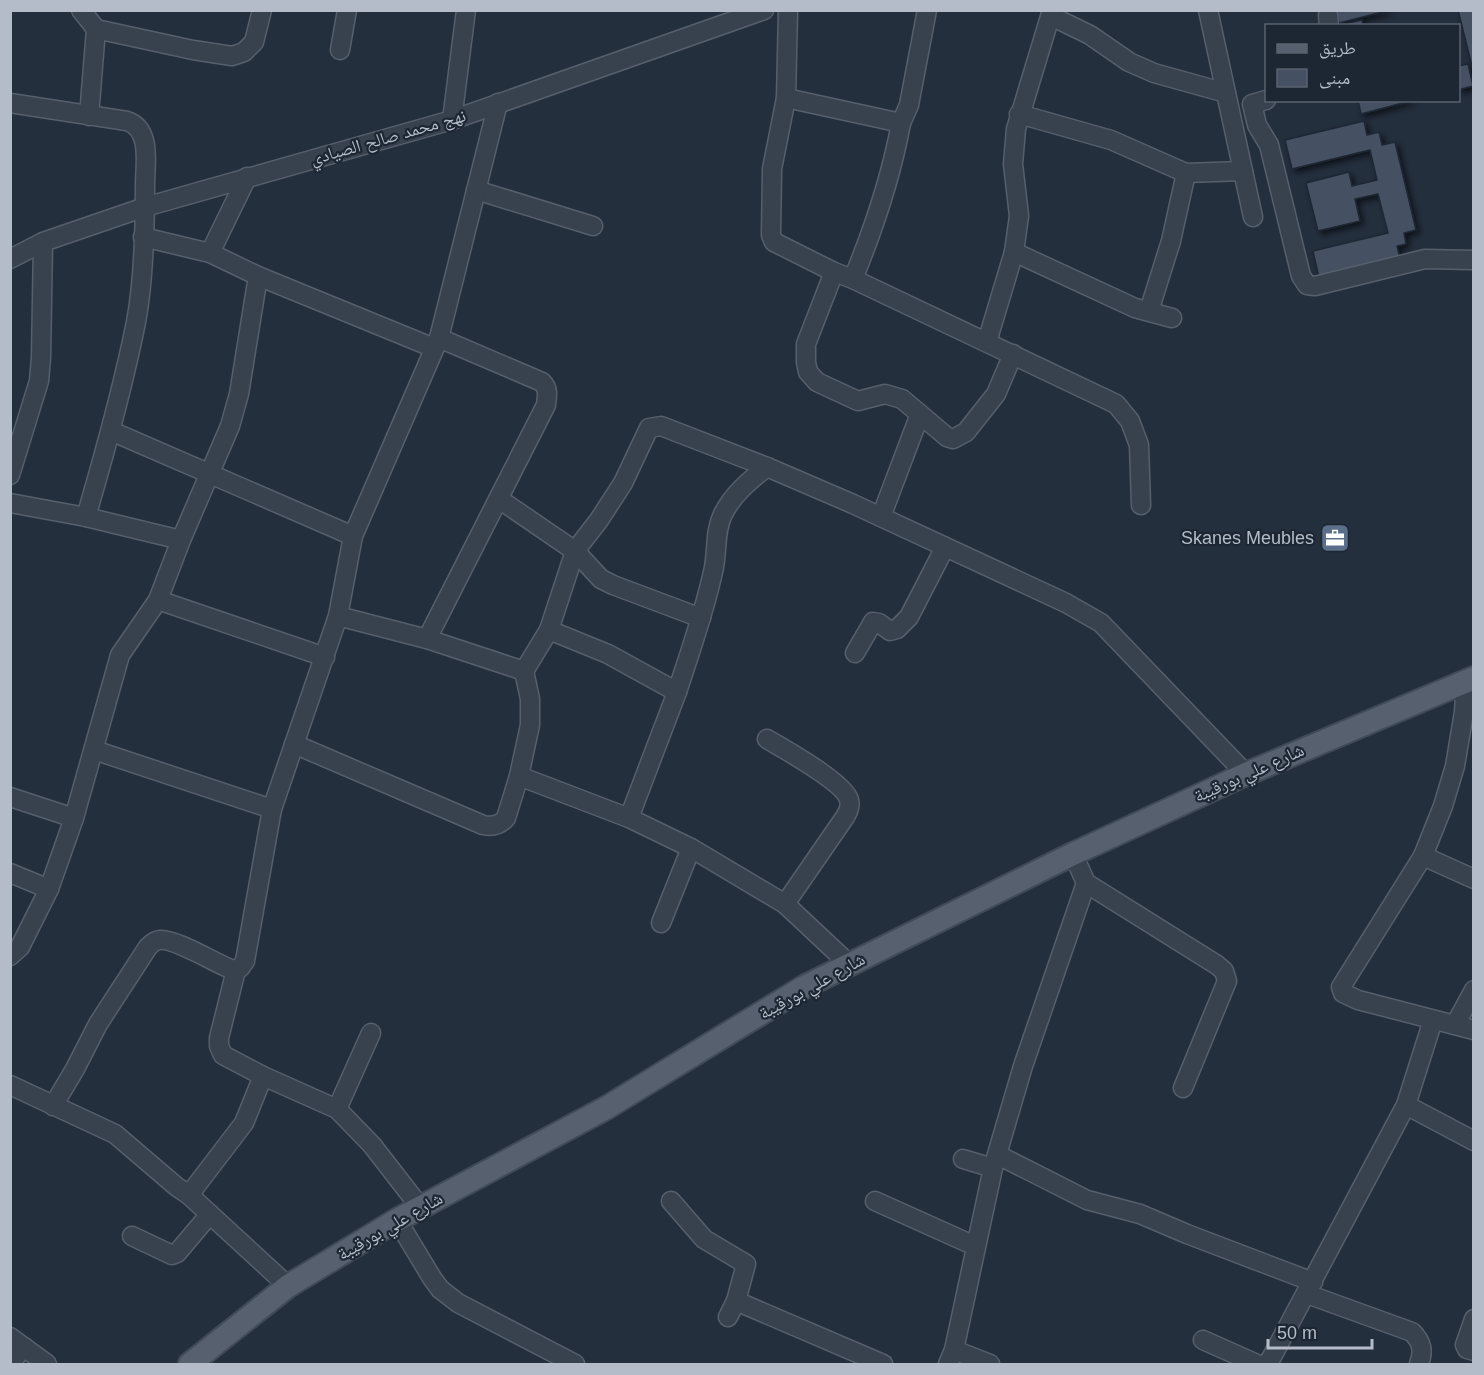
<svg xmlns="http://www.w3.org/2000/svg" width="1484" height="1375" font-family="Helvetica,'Noto Naskh Arabic',sans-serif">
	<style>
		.building { fill: #455162; stroke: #1f2835; stroke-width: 1.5; filter: url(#shadow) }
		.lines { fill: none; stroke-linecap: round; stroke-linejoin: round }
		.minor-casing { stroke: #565f6c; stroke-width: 21 }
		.major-casing { stroke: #414a57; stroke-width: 26 }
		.minor { stroke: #38414e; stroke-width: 18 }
		.major { stroke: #56606e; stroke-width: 22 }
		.labels { text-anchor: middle; stroke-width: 4.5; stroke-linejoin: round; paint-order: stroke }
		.street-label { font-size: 18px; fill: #b4bcc9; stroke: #1d2633 }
		.poi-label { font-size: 18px; fill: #b4bcc9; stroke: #1d2633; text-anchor: end }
	</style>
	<defs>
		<filter id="shadow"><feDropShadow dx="3.5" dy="3.5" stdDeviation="3" flood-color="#0009"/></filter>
	</defs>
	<rect width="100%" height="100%" fill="#242f3e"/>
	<g class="building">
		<path d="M1336 10H1390L1339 23Z"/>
		<path d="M1458 10H1474V74Z"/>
		<path d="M1362 20 1363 26H1340V25Z"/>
		<path d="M1468 64 1473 86 1458 90V66Z"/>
		<path d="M1358 100H1414L1361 114Z"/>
		<path d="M1364 121 1367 135 1379 132 1382 145 1395 142 1416 230 1404 233 1406 244 1397 246 1400 258 1319 278 1313 251 1388 233 1378 194 1355 199 1360 221 1318 231 1306 183 1349 172 1352 186 1377 180 1370 150 1292 169 1285 140Z"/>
	</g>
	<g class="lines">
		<g class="minor-casing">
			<g id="minor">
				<path d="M81 10 96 29 193 50 232 56 244 52 254 42 262 10"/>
				<path d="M788 10 786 98 772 169 771 235 774 242 834 272 853 279 1116 404 1130 421 1139 445 1141 505"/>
				<path d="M1208 10 1253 217"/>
				<path d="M1328 15 1329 26"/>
				<path d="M1051 16 1090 35 1129 62 1154 73 1226 93"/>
				<path d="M340 50 347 10"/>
				<path d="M786 98 901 123 909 105 927 10"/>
				<path d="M1266 100 1252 104 1257 125 1269 145 1301 276 1307 285 1315 286 1425 259 1474 260"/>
				<path d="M10 103 127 121C152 129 145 164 145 185 145 228 144 280 136 322 123 388 105 452 86 517"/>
				<path d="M1019 114 1111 140 1186 173 1243 171"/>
				<path d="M89 116 96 29"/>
				<path d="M452 120 466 10"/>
				<path d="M476 190 593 226"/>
				<path d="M143 237 210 253 258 276 434 348"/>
				<path d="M1014 252 1135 308 1172 318"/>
				<path d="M210 253 247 177"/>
				<path d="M10 259 43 242 145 207 452 120 764 10"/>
				<path d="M834 272 806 344V362L808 372 817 382 858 401 885 394 902 399 947 437 953 439 966 432 996 394 1013 354"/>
				<path d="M853 279C874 228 891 178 901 123"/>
				<path d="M1149 311 1171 241 1186 173"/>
				<path d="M987 342 1014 252 1019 216 1013 164 1016 129 1052 10"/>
				<path d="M111 431 353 536"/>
				<path d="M10 475 39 381 41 358 43 242"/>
				<path d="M499 499 575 551 601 579 613 585 701 618"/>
				<path d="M10 503 86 517 181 540"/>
				<path d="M881 517 920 414"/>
				<path d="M158 600 325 657"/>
				<path d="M338 616 427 639 524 671 549 630 575 551 599 520 623 483 649 428 661 426 767 467 853 504 1066 603 1101 623 1246 774"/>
				<path d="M549 630 608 654 677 692C690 652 704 613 713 572 718 552 714 532 723 514 733 494 750 480 767 467"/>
				<path d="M427 639 546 405C547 396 549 389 542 382L439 338"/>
				<path d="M855 653 873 622 879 623 890 631 897 629 909 617 945 547"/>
				<path d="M1466 681 1464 712 1455 766 1443 806 1423 856 1341 987 1343 993 1358 1000 1474 1030"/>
				<path d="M767 739C784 749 845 783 849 800 851 806 848 812 845 817L785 904"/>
				<path d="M294 744 483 825C493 827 500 825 506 818L519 776 629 818 691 848 785 904 849 964"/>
				<path d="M94 750 272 809"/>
				<path d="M519 776 530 725V699L524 671"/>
				<path d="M10 797 74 818"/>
				<path d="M629 818 677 692"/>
				<path d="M1073 854 1086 883 1217 965 1224 971 1227 981 1183 1088"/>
				<path d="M1423 856 1474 879"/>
				<path d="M10 873 49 889"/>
				<path d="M661 923 691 848"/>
				<path d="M10 956 20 947 49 889 74 818 120 655 158 600 181 540 230 426 239 394 258 276"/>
				<path d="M236 970 219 1038V1046L223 1055 263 1076 337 1109 372 1145 420 1207"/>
				<path d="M1455 1025 1474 990"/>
				<path d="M10 1085 115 1134 177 1187 189 1195 288 1286"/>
				<path d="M1406 1105 1474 1141"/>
				<path d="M53 1106 75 1069 98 1024 148 947C151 944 155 940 160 940 174 938 217 964 233 970L240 968 245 961 272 809 338 616 353 536 439 338 498 103"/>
				<path d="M337 1109 371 1033"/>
				<path d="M998 1155 1087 1200 1140 1214 1187 1234 1313 1282"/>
				<path d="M963 1159 993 1168"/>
				<path d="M189 1195 244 1123 263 1076"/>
				<path d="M671 1201 704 1239 746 1264 736 1301 728 1317"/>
				<path d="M875 1201 975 1246"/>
				<path d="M397 1220 432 1278 440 1289 458 1303 575 1364"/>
				<path d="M132 1236 172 1255 177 1253 210 1214"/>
				<path d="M1307 1294 1412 1332C1422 1342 1424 1351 1419 1364"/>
				<path d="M736 1301 883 1364"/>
				<path d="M1474 1319 1465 1345 1467 1349 1474 1351"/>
				<path d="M10 1337 47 1364"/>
				<path d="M1203 1340 1257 1364"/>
				<path d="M954 1350 990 1364"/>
				<path d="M10 1363 24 1347"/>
				<path d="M948 1364 954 1350 993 1168 1023 1066 1086 883"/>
				<path d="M1268 1364 1406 1105 1433 1020"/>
			</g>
		</g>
		<g class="major-casing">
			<path id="major" d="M190 1364 288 1286 397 1220 606 1108 804 987 1073 854 1246 774 1474 678"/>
		</g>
		<use href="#minor" class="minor"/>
		<use href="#major" class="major"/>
	</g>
	<defs>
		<g id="office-square" transform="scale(1.5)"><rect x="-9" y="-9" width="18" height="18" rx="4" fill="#5c6f8a" stroke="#1d2633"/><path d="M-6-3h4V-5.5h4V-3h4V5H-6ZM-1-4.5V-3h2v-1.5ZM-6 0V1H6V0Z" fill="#fff"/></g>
	</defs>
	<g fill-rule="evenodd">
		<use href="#office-square" x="1335" y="538"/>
	</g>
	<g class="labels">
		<g class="street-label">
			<text transform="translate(388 137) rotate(-16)" y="6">نهج محمد صالح الصيادي</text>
			<text transform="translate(1249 773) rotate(-24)" y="6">شارع علي بورقيبة</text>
			<text transform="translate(812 986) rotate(-29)" y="6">شارع علي بورقيبة</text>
			<text transform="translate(390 1226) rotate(-30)" y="6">شارع علي بورقيبة</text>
		</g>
		<g class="poi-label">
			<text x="1314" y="544">Skanes Meubles</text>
		</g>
	</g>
	<rect width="1484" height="1375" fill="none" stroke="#b4bcc9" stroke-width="24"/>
	<rect x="1265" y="24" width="195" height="78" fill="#1d2633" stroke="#59626f" stroke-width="1.5"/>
	<rect x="1277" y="44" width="30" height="9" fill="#56606e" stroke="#59626f" stroke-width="1.5"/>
	<text x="1319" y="54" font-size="18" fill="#b4bcc9">طريق</text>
	<rect x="1277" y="69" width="30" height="18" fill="#455162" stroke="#59626f" stroke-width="1.5"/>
	<text x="1319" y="84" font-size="18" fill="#b4bcc9">مبنى</text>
	<path d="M1268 1339v9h104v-9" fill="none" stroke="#b4bcc9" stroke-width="3"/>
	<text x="1277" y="1339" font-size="18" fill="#b4bcc9" stroke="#1d2633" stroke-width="4.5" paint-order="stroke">50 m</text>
</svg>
